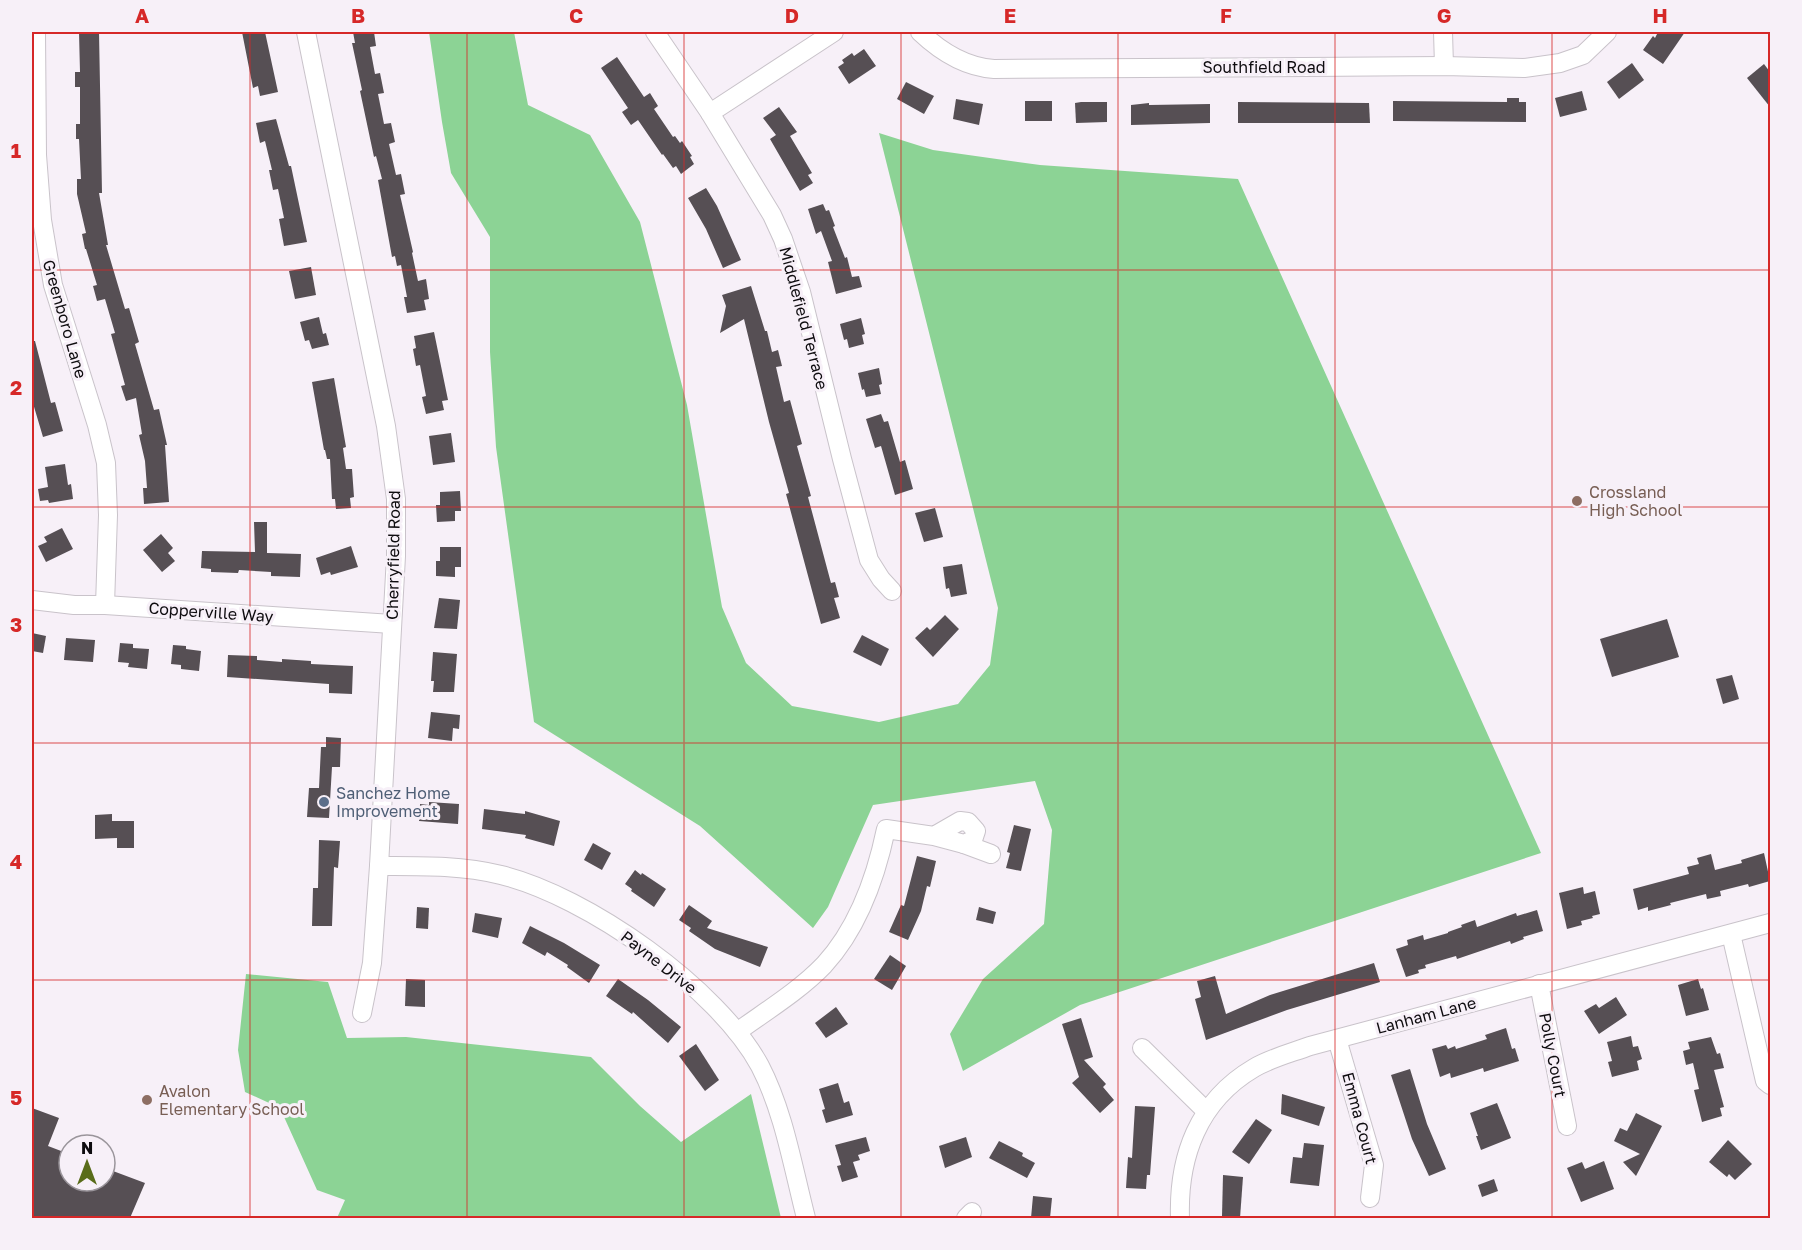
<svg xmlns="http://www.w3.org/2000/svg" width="1802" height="1250" font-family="'Golos Text',sans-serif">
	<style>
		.green { fill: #8cd395 }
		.building { fill: #564f54 }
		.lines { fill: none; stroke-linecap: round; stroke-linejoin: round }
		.minor-casing { stroke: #c9c3ca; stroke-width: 20 }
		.minor { stroke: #fff; stroke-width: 18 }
		.grid { fill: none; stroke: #d62828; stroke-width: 1.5; stroke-opacity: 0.55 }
		.education-dot { fill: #8d6e63; stroke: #f7f0f8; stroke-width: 2 }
		.service-dot { fill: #5c6f8a; stroke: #f7f0f8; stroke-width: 2 }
		.labels { text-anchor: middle; stroke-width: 6; stroke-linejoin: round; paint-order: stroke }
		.street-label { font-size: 16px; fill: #0e0c0f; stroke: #f7f0f8 }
		.education-label { font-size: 16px; fill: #785e54; stroke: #f7f0f8; text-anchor: start }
		.service-label { font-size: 16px; fill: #4e5e75; stroke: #f7f0f8; text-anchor: start }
		.neatline { fill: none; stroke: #d62828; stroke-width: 2 }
		.grid-label { font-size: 20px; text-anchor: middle; font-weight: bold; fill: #d62828 }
	</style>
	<rect width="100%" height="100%" fill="#f7f0f8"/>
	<g class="green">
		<path d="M429 32H514L528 105 590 135 640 222 687 405 722 607 746 663 792 706 879 722 958 704 990 665 998 608 879 133 933 150 1040 165 1238 179 1541 853 1080 1005 963 1071 950 1034 983 979 1044 924 1052 830 1035 781 873 805 828 907 813 928 700 826 534 722 496 447 490 352V237L451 173 442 122Z"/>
		<path d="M246 974 328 982 347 1038 406 1037 591 1057 640 1106 681 1142 751 1094 781 1218H337L345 1200 317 1190 280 1108 245 1092 238 1050Z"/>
	</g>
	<g class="building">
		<path d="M79 32H99L102 193H99L108 245H106L125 309 129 308 139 342 135 344 154 410 159 409 167 445H165L169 502 144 504 143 488H147L145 461 139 435 142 434 136 398 126 401 121 386 125 385 111 334 115 333 105 299 97 301 93 286 97 285 86 249H85L82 234 86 233 77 194V179H81L79 139H76V124H80V87H75V72H80Z"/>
		<path d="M242 32H265L278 92 260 96 258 86 253 88Z"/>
		<path d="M353 32H374L376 46 370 47 375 74 380 73 384 93 378 94 384 124 391 123 395 142 389 144 396 175 401 174 405 194 400 195 413 252 412 253 418 281 426 279 429 299 424 300 426 310 407 313 404 297H407L401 265 397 266 395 256 392 257 378 180 382 179 376 156 374 157 360 91 362 90 352 43H355Z"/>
		<path d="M1658 32H1685L1663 64 1643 50 1653 36 1655 38Z"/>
		<path d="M864 49 876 66 849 84 838 67 844 63 842 60 852 53 854 56Z"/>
		<path d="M617 57 644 97 650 93 658 106 654 109 673 137 675 136 680 143 682 141 692 156 690 157 694 164 681 174 676 166 673 168 663 154 662 155 638 120 631 125 622 112 628 108 601 68Z"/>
		<path d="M1632 63 1644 80 1619 99 1607 82Z"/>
		<path d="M1764 64 1770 72V107L1747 78Z"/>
		<path d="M906 82 934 96 924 114 897 99Z"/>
		<path d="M1582 91 1587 110 1560 117 1555 98Z"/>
		<path d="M1507 98H1519V102H1526V122L1393 121V101L1507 102Z"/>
		<path d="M956 99 983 104 979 125 953 119Z"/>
		<rect x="1025" y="101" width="27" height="20"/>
		<path d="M1081 102H1107V122L1076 123 1075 103Z"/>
		<path d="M1238 102 1369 103 1370 123H1238Z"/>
		<path d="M1149 103V105L1210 104V123L1131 125V105Z"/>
		<path d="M779 107 797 132 790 136 812 173 808 175 813 183 800 191 770 139 776 135 763 118Z"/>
		<path d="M276 119 289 166H291L307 242 284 246 279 219 284 218 278 189 273 190 269 170H272L265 141 260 143 256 123Z"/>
		<path d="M706 188 717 206 741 260 723 268 706 229 688 198Z"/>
		<path d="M823 204 826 211 829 210 835 226 833 227 845 258 847 257 852 277 859 276 862 287 836 294 828 262 832 261 821 231 816 234 808 209Z"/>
		<path d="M311 267 316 295 295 299 289 271Z"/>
		<path d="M751 286 765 331H767L772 352 778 350 782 366 776 367 784 402 790 400 802 444 797 446 811 496 808 497 831 583 835 582 839 597 834 598 840 618 821 624 786 494 789 493 769 422 744 319 720 333 726 306 722 295Z"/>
		<path d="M319 317 323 334 326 333 329 345 312 349 309 340 305 341 300 322Z"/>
		<path d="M861 318 865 334 862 335 864 344 849 348 847 339 844 340 840 324Z"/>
		<path d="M434 332 448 400 442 401 444 410 426 414 422 397 426 396 420 365 416 366 413 349 416 348 414 336Z"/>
		<path d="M32 341H35L51 403 55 402 63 431 43 437 32 400Z"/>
		<path d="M879 368 882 384 879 385 881 394 866 397 864 389 862 390 858 373Z"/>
		<path d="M334 378 346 447 343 448 346 469H352L354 497 350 498 351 508 336 509 335 499H332L330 459H327L325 450H324L312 382Z"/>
		<path d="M881 414 884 422 888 421 900 462 905 460 913 489 895 495 881 446 875 448 866 419Z"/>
		<path d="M451 433 455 462 433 465 429 436Z"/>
		<path d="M65 464 68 485 71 484 73 499 49 503 48 500 40 501 38 489 48 487 45 467Z"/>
		<path d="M460 491 461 511H455V521L437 522 436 505H440V492Z"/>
		<path d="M935 508 943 537 924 542 915 513Z"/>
		<path d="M254 522H267V553L301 554 300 577 271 576V572L239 570 238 573 211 572V569L201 568 202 551 255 552Z"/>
		<path d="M62 528 73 549 46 562 38 546 47 542 44 537Z"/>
		<path d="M161 534 173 548 168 553 175 561 162 572 143 550Z"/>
		<path d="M351 546 358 567 331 575 330 572 321 575 316 558Z"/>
		<path d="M440 547H461V567H455V577L436 576V561H440Z"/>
		<path d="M962 564 967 594 951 597 949 588 946 589 943 567Z"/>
		<path d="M439 598 460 600 457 629 434 628Z"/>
		<path d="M945 615 959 629 933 657 915 638 927 627 930 630Z"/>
		<path d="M1667 619 1679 657 1612 677 1600 639Z"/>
		<path d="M32 633 46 636 43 653 32 651Z"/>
		<path d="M862 635 889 649 881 666 853 652Z"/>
		<path d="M66 638 95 640 93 662 64 660Z"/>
		<path d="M120 643 133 644V648L149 649 147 669 128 667 129 663 118 662Z"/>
		<path d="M173 645 186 646V649L201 651 199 671 181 669V665L171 664Z"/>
		<path d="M433 652 457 654 454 692H433L434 681H431Z"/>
		<path d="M228 655 257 656V660L282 662V659L311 661V664L353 666 352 694 329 693V684L227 677Z"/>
		<path d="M1732 675 1739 699 1723 704 1716 679Z"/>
		<path d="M431 712 460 715 459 729 453 728 452 741 428 738Z"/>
		<path d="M326 737 341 738 340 767H332L329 818 307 817 309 788H319L321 747H326Z"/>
		<path d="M429 802 459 804 458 824 419 821 420 804 429 805Z"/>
		<path d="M484 809 525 814V811L560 821 554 846 525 838 526 835 482 829Z"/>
		<path d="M112 814V821H134V848H117V838L95 839V815Z"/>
		<path d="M1014 825 1031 829 1021 871 1006 868 1010 853 1007 852Z"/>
		<path d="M319 840 340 841 338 868 334 867 332 926H312L313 888H318Z"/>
		<path d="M593 843 611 853 602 870 584 860Z"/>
		<path d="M1764 853 1770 881 1749 887 1748 884 1720 891 1721 896 1707 899 1706 894 1670 903 1671 905 1648 911V907L1638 910 1633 889 1689 874 1687 867 1699 864 1697 858 1711 854 1715 870 1742 863 1741 860Z"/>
		<path d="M917 856 936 861 930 887 927 886 921 911 908 940 889 932 901 905 904 906Z"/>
		<path d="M635 870 641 875 642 873 666 889 654 907 631 891 632 889 625 884Z"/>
		<path d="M1583 887 1584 894 1595 891 1600 914 1592 916 1593 918 1581 921 1582 925 1567 929 1559 893Z"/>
		<path d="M689 905 712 921 707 928 768 947 760 967 715 949 689 931 691 928 679 920Z"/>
		<path d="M417 907 429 908 428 929 416 928Z"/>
		<path d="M979 907 996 912 993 924 976 920Z"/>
		<path d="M1537 910 1543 931 1523 937 1524 939 1511 944 1510 941 1457 959 1456 956 1425 965 1426 968 1418 970 1419 973 1406 977 1396 949 1408 945 1407 940 1423 935 1424 940 1448 933V932L1462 927 1461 925 1475 920 1477 927 1516 913 1517 916Z"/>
		<path d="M475 913 502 918 498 938 472 932Z"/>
		<path d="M530 926 564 943 600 965 589 983 567 967 568 965 547 952 545 956 522 943Z"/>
		<path d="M890 955 906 966 892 990 874 979Z"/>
		<path d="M1374 963 1380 982 1287 1010 1206 1040 1195 999 1201 997 1197 981 1215 976 1226 1014 1270 995Z"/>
		<path d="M406 979 425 980V1007L405 1006Z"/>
		<path d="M618 979 648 1000 681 1027 668 1043 633 1012 632 1014 606 996Z"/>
		<path d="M1698 979 1701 989 1703 988 1709 1010 1686 1016 1678 985Z"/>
		<path d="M1616 997 1627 1015 1599 1034 1584 1011 1596 1004 1599 1008Z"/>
		<path d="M836 1007 848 1024 826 1038 815 1023Z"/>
		<path d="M1081 1018 1093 1057 1084 1060 1106 1084 1103 1087 1114 1100 1100 1113 1072 1083 1079 1077 1062 1024Z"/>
		<path d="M1506 1028 1512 1049 1515 1048 1519 1061 1484 1072 1483 1068 1451 1078 1450 1073 1440 1077 1432 1049 1446 1045 1448 1049 1455 1046 1456 1049 1487 1039 1485 1035Z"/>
		<path d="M1631 1036 1633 1047 1638 1046 1642 1059 1637 1061 1639 1070 1612 1077 1608 1062 1612 1061 1607 1042Z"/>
		<path d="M1711 1037 1717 1054 1720 1053 1724 1068 1714 1070 1724 1107 1720 1108 1722 1116 1702 1122 1694 1090 1699 1089 1693 1063 1686 1065 1683 1051 1690 1049 1688 1042Z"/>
		<path d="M696 1044 719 1080 705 1091 679 1056Z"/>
		<path d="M1410 1069 1427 1124 1446 1169 1429 1176 1412 1139 1391 1075Z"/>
		<path d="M838 1083 844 1103 849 1101 853 1115 826 1123 822 1110 825 1109 819 1089Z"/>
		<path d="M1282 1094 1325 1107 1319 1126 1281 1114Z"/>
		<path d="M1497 1103 1511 1138 1481 1150 1476 1136H1478L1470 1113Z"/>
		<path d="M1135 1106 1155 1107 1150 1175H1147L1146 1189 1126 1188 1128 1157 1132 1158Z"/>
		<path d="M32 1108 59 1118 48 1146 69 1154V1181H105V1168L145 1183 130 1218H32Z"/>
		<path d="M1636 1113 1662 1126 1636 1176 1623 1162 1640 1154 1614 1141 1620 1128 1627 1131Z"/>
		<path d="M1256 1119 1272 1130 1249 1164 1232 1152Z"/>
		<path d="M866 1137 870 1151 858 1155 860 1160 853 1162 858 1177 842 1182 837 1166 841 1165 835 1145Z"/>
		<path d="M966 1137 972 1157 945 1168 939 1146Z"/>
		<path d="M1728 1140 1752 1164 1735 1180 1729 1174 1727 1177 1709 1162Z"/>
		<path d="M999 1141 1023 1153 1022 1156 1035 1163 1027 1178 989 1158Z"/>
		<path d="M1304 1143 1324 1145 1319 1186 1290 1183 1293 1157 1302 1158Z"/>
		<path d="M1604 1161 1614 1189 1581 1202 1567 1168 1582 1162 1585 1169Z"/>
		<path d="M1223 1175 1243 1177 1240 1218 1222 1216Z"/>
		<path d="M1494 1179 1498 1191 1482 1197 1478 1185Z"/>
		<path d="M1033 1196 1052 1198 1050 1218H1031Z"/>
	</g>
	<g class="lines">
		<g class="minor-casing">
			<g id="minor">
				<path d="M36 32 37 155 42 220 53 285 97 425 106 463 108 515 105 605"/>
				<path d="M306 32 386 426 396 499V556L379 866 372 963 362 1013"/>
				<path d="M655 32 710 113 772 215 783 239 801 292 842 459 869 560 881 579 892 591"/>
				<path d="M920 32C940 51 965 67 994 69L1444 66 1524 68 1560 63 1583 55 1607 32"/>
				<path d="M1443 32 1444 66"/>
				<path d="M710 113 834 32"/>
				<path d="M32 600 74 605H105L392 624"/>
				<path d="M964 844 991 854"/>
				<path d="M379 866C419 866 461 865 501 875 587 896 718 988 760 1066 784 1112 793 1168 806 1218"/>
				<path d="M1731 934 1765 1081 1770 1085"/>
				<path d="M1539 984 1567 1126"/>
				<path d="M737 1032C766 1011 799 991 824 965 858 928 876 877 886 829L934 836 960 821 968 822 976 831 973 840 964 844 934 836"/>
				<path d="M1337 1039 1374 1165 1370 1198"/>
				<path d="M1142 1048 1206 1111"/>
				<path d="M966 1218 972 1212"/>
				<path d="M1180 1218C1178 1157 1198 1101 1254 1068 1271 1058 1291 1053 1310 1046L1770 923"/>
			</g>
		</g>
		<use href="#minor" class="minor"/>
	</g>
	<path class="grid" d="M250 32V1218M467 32V1218M684 32V1218M901 32V1218M1118 32V1218M1335 32V1218M1552 32V1218M32 270H1770M32 507H1770M32 743H1770M32 980H1770"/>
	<g class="education-dot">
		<circle cx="1577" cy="501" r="6"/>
		<circle cx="147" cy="1100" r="6"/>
	</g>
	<circle class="service-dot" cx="324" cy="802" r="6"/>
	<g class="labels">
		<g class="street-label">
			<text x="1264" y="73">Southfield Road</text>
			<text transform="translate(804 318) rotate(75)" y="6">Middlefield Terrace</text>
			<text transform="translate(65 319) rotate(74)" y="6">Greenboro Lane</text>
			<text transform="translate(393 555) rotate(-89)" y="6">Cherryfield Road</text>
			<text transform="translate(211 612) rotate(4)" y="6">Copperville Way</text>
			<text transform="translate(659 962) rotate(38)" y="6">Payne Drive</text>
			<text transform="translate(1426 1015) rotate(-15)" y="6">Lanham Lane</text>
			<text transform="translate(1553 1055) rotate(79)" y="6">Polly Court</text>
			<text transform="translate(1360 1118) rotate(75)" y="6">Emma Court</text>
		</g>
		<g class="education-label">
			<text x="1589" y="498">Crossland<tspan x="1589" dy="18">High School</tspan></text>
			<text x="159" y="1097">Avalon<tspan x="159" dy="18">Elementary School</tspan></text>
		</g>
		<g class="service-label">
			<text x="336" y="799">Sanchez Home<tspan x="336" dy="18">Improvement</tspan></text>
		</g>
	</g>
	<rect width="1802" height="1250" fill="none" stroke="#f7f0f8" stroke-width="66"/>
	<g transform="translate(87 1163)"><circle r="28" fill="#f7f0f8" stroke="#9a959b" stroke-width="1.5"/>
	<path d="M0-4.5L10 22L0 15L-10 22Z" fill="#596c1a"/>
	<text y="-9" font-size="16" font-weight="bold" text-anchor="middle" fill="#0e0c0f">N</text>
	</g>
	<rect x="33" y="33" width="1736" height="1184" class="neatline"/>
	<g class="grid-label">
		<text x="142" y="23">A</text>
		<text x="358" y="23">B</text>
		<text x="576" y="23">C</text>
		<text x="792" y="23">D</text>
		<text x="1010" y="23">E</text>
		<text x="1226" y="23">F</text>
		<text x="1444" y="23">G</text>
		<text x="1660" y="23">H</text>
		<text x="16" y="158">1</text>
		<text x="16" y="395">2</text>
		<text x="16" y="632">3</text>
		<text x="16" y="869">4</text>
		<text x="16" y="1105">5</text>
	</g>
</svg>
